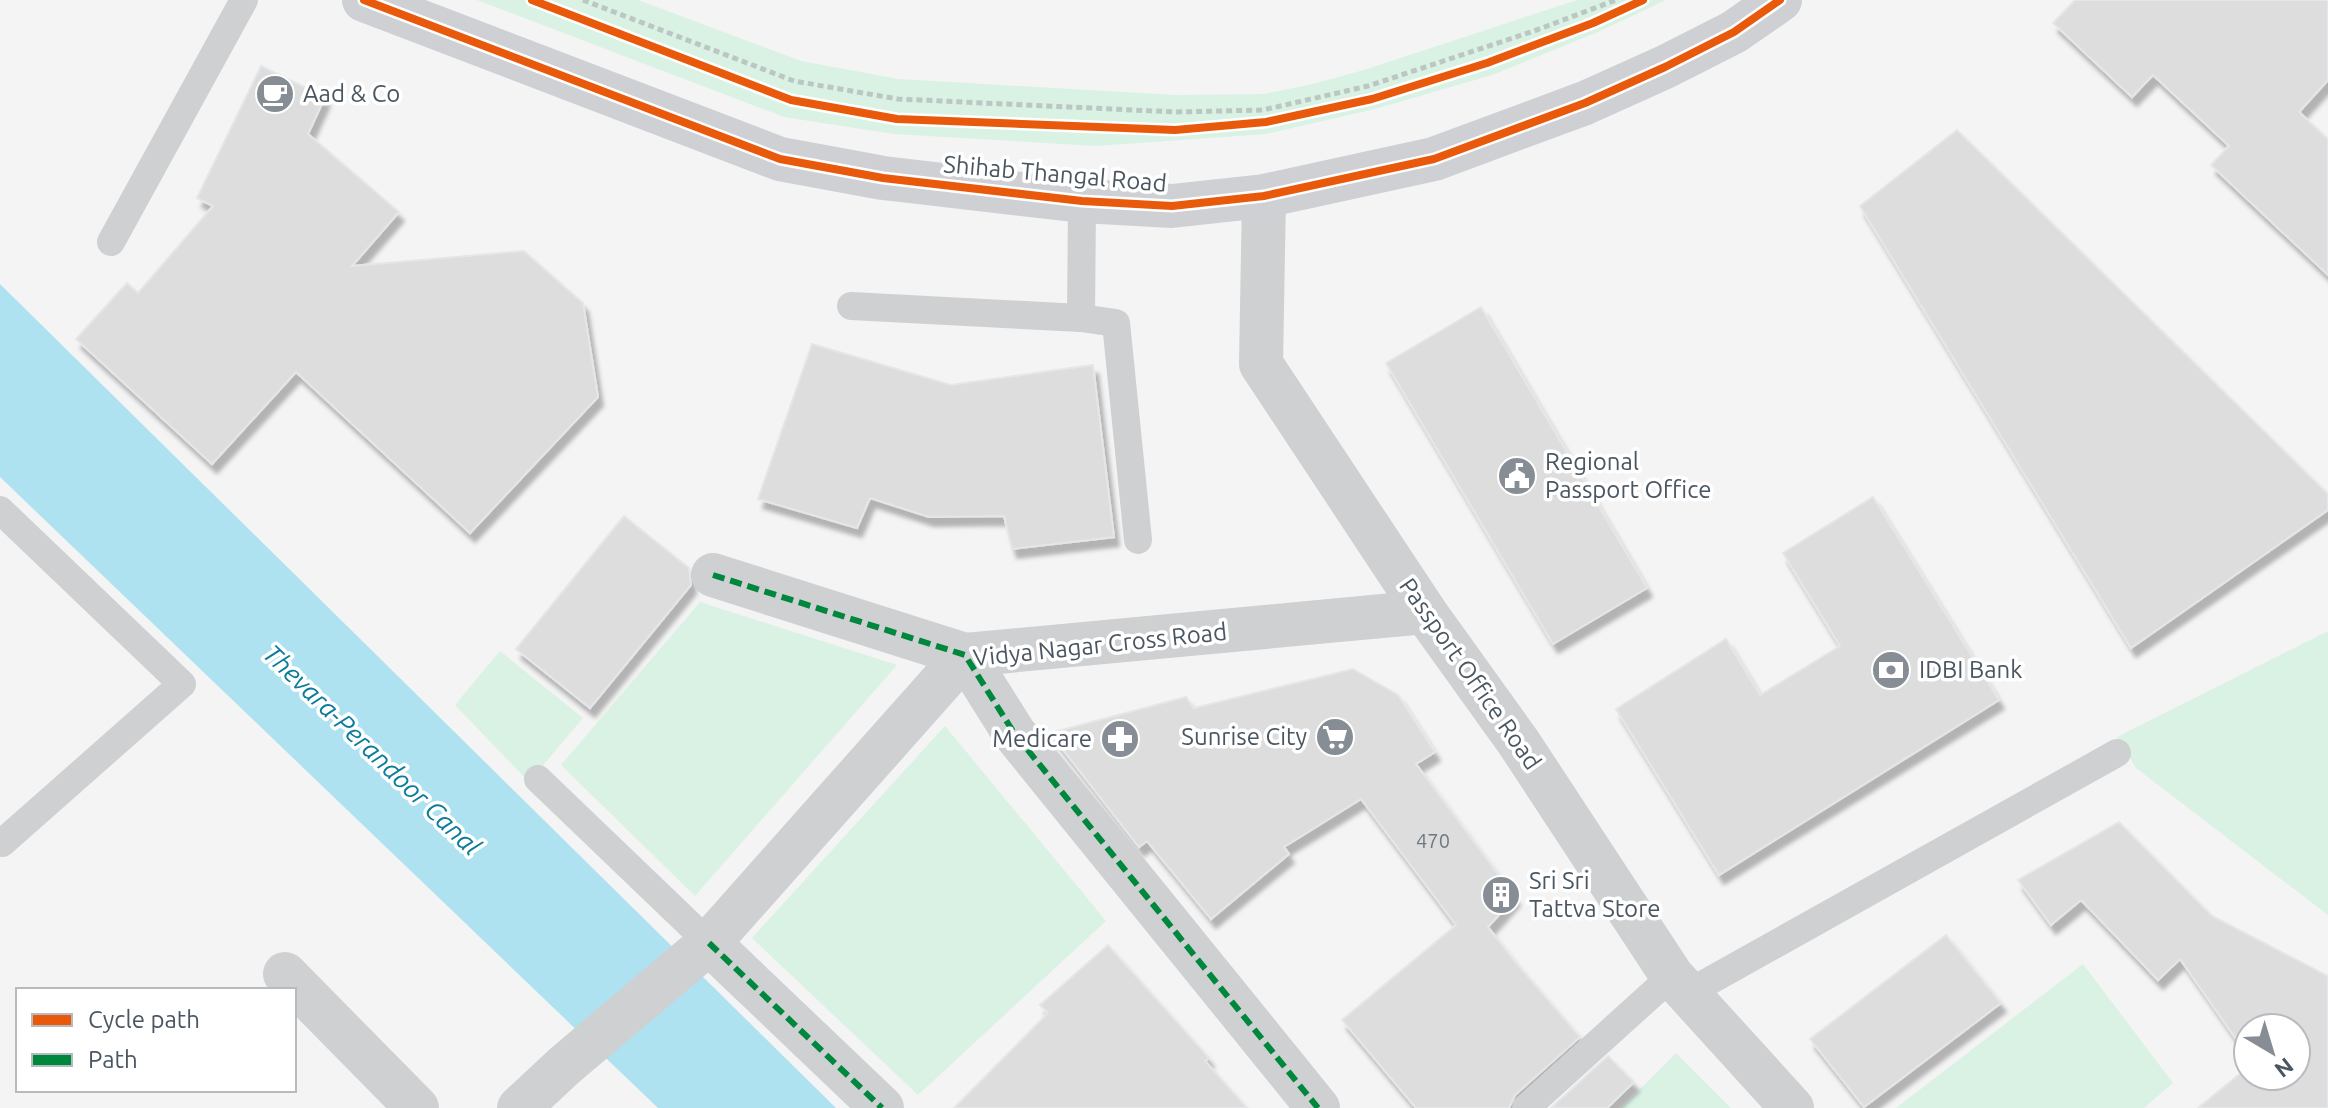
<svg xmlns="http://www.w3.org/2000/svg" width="2328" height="1108" font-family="Ubuntu,sans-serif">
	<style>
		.green { fill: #d9f2e3 }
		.water { fill: #aee2f0 }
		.building { fill: #ddddde; stroke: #e5e6e7; stroke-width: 2; filter: url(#shadow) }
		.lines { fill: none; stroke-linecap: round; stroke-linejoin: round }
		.path { stroke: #bcc7c4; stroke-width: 5; stroke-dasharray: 6 4; stroke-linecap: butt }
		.lane { stroke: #ced0d2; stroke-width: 28 }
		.street { stroke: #ced0d2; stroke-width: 44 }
		.secondary { stroke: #ced0d4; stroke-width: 44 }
		.quiet { stroke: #00873e; stroke-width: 6; stroke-dasharray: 12 6; stroke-linecap: butt }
		.cycleway-casing { stroke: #fff; stroke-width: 13 }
		.cycleway { stroke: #e8590c; stroke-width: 8 }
		.labels { text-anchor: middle; stroke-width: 7; stroke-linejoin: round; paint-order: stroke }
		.number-label { font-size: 20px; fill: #707881 }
		.poi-label { font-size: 24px; fill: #4a5661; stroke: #fff; text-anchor: start }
		.street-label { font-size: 24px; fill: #4a5661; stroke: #fff }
		.water-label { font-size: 26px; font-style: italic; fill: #0c7c9b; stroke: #fff }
	</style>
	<defs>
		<filter id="shadow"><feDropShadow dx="5" dy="9" stdDeviation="2" flood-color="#0004"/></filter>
	</defs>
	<rect width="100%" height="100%" fill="#f4f4f4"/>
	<g class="green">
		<path d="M477 0H638L801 61 898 79 1175 95 1264 94 1313 84 1364 70 1577 0H1666L1598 32 1492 75 1375 109 1266 134 1096 146 894 134 784 117Z"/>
		<path d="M700 602 897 665 695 896 561 765Z"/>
		<path d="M2328 631V915L2136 768 2117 737Z"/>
		<path d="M500 651 583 718 529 782 455 705Z"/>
		<path d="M945 726 1106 921 918 1095 752 938Z"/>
		<path d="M2083 964 2173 1083 2144 1108H1896Z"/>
		<path d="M1676 1053 1731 1108H1621Z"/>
	</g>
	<path class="water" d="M0 284 836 1108H658L0 477Z"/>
	<g class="building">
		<path d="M2075 0H2328V80L2299 112 2328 139V275L2211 165 2229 146 2153 75 2132 97 2053 23Z"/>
		<path d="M261 66 325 97 308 134 399 212 352 266 524 251 583 303 598 397 470 533 296 372 212 464 76 339 127 283 138 293 213 206 197 198Z"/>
		<path d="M1957 130 2328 494V510L2131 648 1860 206Z"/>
		<path d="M1481 307 1647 588 1553 644 1386 363Z"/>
		<path d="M812 344 951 385 1093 365 1114 537 1012 549 1004 516 929 517 870 498 857 528 758 499Z"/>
		<path d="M1873 497 1999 700 1719 875 1616 709 1726 639 1760 695 1840 646 1783 553Z"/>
		<path d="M624 516 689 568 691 585 590 708 516 649Z"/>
		<path d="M1353 669 1398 695 1435 752 1416 764 1515 897 1488 927 1517 964 1580 1037 1515 1095 1509 1108H1416L1342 1020 1456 925 1361 799 1284 847 1289 854 1211 919 1147 841 1139 847 1050 733 1186 697 1194 708Z"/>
		<path d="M2119 822 2212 916 2328 976V1108H2198L2248 1067V1076H2296V1028H2248V1056L2180 959 2158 980 2081 900 2051 925 2018 880Z"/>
		<path d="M1946 935 2001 1003 1864 1107 1810 1039Z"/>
		<path d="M1108 945 1209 1058 1205 1061 1247 1108H954L1048 1013 1040 1005Z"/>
		<path d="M1608 1056 1634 1082 1607 1108H1551Z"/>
	</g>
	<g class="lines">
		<path class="path" d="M583 0 794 81 898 99 1176 112 1263 110 1368 86 1534 31 1616 0"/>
		<g class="lane">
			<path d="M1082 201 1081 318 1116 323 1138 540"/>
			<path d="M111 242 244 0"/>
			<path d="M851 306 1081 318"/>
			<path d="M0 510 182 684 2 843 0 841"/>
			<path d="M538 779 709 943"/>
			<path d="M1688 993 2117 753"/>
			<path d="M1526 1108 1672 976"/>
		</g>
		<g class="street">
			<path d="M1264 196 1261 364 1425 612 1519 743 1672 976 1792 1108"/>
			<path d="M713 575 965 655 1014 733 1318 1108"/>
			<path d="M709 943 882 1108"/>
			<path d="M285 974 417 1108"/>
			<path d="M519 1108 564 1066 709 943 965 655 1425 612"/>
		</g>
		<path class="secondary" d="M364 0 780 159 883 178 1082 201 1172 206 1264 196 1434 159 1585 103 1665 67 1734 32 1780 0"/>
		<g class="quiet">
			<path d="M713 575 965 655 1014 733 1318 1108"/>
			<path d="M709 943 882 1108"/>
		</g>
		<g class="cycleway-casing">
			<g id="cycleway">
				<path d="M364 0 780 159 883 178 1082 201 1172 206 1264 196 1434 159 1585 103 1665 67 1734 32 1780 0"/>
				<path d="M532 0 791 100 897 119 1175 130 1266 122 1372 99 1487 63 1593 23 1643 0"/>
			</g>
		</g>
		<use href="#cycleway" class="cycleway"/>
	</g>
	<defs>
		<g id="cafe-disc" transform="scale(2)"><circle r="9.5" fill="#868d94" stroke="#fff"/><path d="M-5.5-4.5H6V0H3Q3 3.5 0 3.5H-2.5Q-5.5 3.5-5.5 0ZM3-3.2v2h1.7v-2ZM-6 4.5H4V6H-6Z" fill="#fff"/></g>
		<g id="civic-disc" transform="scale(2)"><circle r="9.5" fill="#868d94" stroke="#fff"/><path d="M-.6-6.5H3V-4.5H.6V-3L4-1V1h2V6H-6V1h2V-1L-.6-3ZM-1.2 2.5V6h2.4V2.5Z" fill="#fff"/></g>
		<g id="bank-disc" transform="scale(2)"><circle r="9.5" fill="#868d94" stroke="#fff"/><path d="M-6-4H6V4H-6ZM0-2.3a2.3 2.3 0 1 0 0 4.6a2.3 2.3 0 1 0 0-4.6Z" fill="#fff"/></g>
		<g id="supermarket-disc" transform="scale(2)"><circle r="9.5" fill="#868d94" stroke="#fff"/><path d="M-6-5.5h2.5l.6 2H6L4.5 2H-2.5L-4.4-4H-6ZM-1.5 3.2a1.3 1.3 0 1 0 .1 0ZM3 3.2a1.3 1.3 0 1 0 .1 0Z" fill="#fff"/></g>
		<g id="pharmacy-disc" transform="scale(2)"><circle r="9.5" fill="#868d94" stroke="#fff"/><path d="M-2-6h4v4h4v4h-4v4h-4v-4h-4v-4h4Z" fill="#fff"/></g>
		<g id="building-disc" transform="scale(2)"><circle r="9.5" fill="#868d94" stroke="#fff"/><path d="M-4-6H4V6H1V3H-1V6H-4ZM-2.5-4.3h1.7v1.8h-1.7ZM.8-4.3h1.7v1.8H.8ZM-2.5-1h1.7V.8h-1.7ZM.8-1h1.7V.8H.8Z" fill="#fff"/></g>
	</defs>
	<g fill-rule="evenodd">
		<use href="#cafe-disc" x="275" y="94"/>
		<use href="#civic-disc" x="1517" y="476"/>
		<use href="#bank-disc" x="1891" y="670"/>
		<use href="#supermarket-disc" x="1335" y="737"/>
		<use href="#pharmacy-disc" x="1120" y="739"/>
		<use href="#building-disc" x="1501" y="895"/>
	</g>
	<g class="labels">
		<g class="number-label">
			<text x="1433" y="848">470</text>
		</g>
		<g class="poi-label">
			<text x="303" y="102">Aad &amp; Co</text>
			<text x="1545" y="470">Regional<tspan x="1545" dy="28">Passport Office</tspan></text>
			<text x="1919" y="678">IDBI Bank</text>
			<text x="1307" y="745" text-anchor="end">Sunrise City</text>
			<text x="1092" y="747" text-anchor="end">Medicare</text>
			<text x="1529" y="889">Sri Sri<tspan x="1529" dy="28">Tattva Store</tspan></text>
		</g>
		<g class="street-label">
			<text transform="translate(1055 174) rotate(5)" y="8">Shihab Thangal Road</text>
			<text transform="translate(1100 645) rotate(-6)" y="8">Vidya Nagar Cross Road</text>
			<text transform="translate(1470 674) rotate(55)" y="8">Passport Office Road</text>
		</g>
		<g class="water-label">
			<text transform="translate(372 750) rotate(44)" y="9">Thevara-Perandoor Canal</text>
		</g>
	</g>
	<rect x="16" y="988" width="280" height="104" fill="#ffffff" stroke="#b7bbc0" stroke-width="2"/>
	<rect x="32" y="1014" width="40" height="12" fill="#e8590c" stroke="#b7bbc0" stroke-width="2"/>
	<text x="88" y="1028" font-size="24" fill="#4a5661">Cycle path</text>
	<rect x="32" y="1054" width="40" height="12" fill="#00873e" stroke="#b7bbc0" stroke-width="2"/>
	<text x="88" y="1068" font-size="24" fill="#4a5661">Path</text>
	<g transform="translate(2272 1052) rotate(142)"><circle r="38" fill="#ffffff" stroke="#b7bbc0" stroke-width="2"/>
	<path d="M0-6L14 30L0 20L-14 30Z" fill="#868d94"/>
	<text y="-12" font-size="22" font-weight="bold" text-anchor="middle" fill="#4a5661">N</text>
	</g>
</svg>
